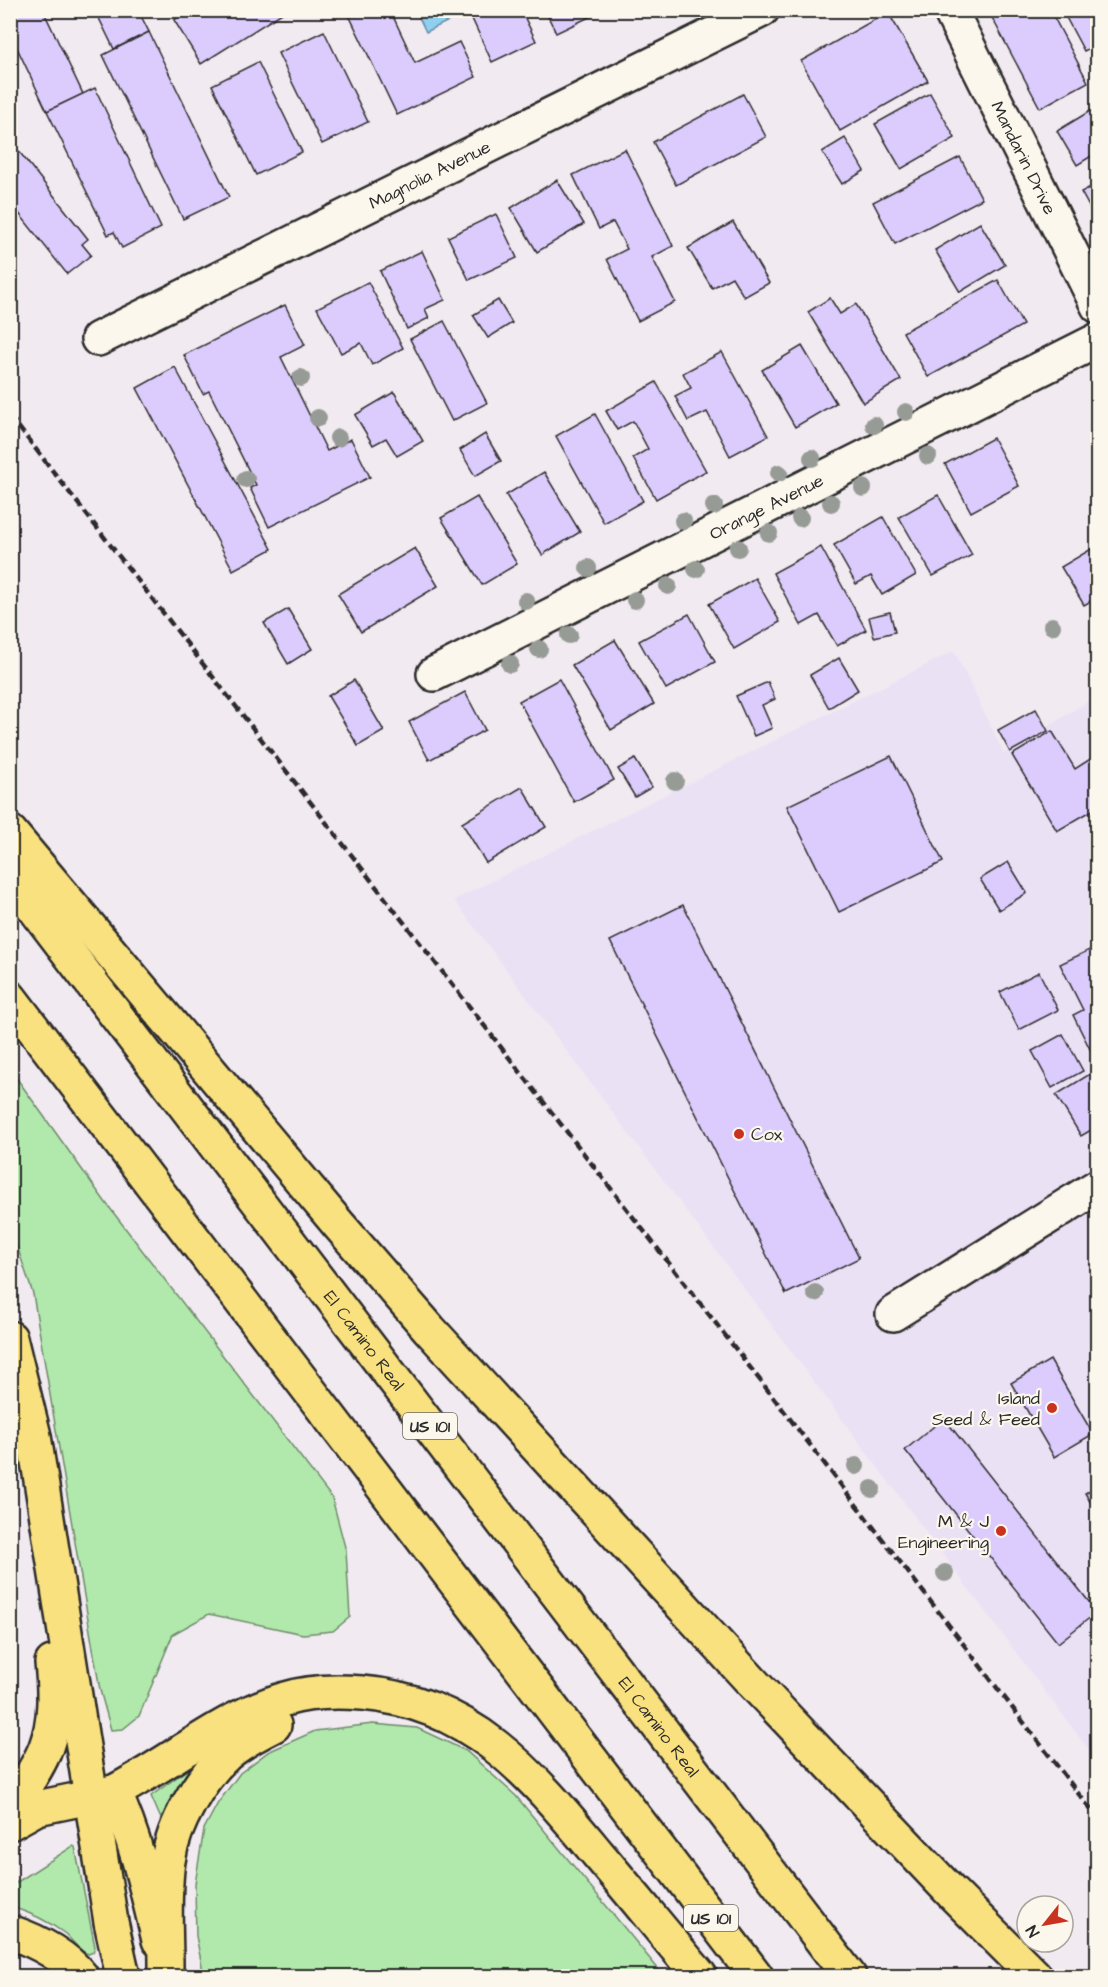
<svg xmlns="http://www.w3.org/2000/svg" width="1108" height="1987" font-family="'Architects Daughter',sans-serif">
	<style>
		.built { fill: #ebe1f5 }
		.green { fill: #b1e9ac; stroke: #6e8a6c; stroke-width: 1.5 }
		.water { fill: #8fcff0; stroke: #678da1; stroke-width: 1.5 }
		.building { fill: #dcccfe; stroke: #2b2b2b; stroke-width: 1.5 }
		.lines { fill: none; stroke-linecap: round; stroke-linejoin: round }
		.minor-casing { stroke: #2b2b2b; stroke-width: 38 }
		.major-casing { stroke: #2b2b2b; stroke-width: 38 }
		.highway-casing { stroke: #2b2b2b; stroke-width: 38 }
		.minor { stroke: #fbf7ec; stroke-width: 33 }
		.major { stroke: #fae180; stroke-width: 33 }
		.highway { stroke: #fae180; stroke-width: 33 }
		.rail { stroke: #2b2b2b; stroke-width: 4.5; stroke-dasharray: 9 4.5; stroke-linecap: butt }
		.tree { fill: #979b96 }
		.poi-dot { fill: #c8321e; stroke: #fbf7ec; stroke-width: 2 }
		.labels { text-anchor: middle; stroke-width: 4.5; stroke-linejoin: round; paint-order: stroke }
		.shield { fill: #fbf7ec; stroke: #696865; stroke-width: 1.5 }
		.shield-label { font-size: 16px; font-weight: bold; fill: #2b2b2b }
		.street-label { font-size: 18px; fill: #2b2b2b; stroke: #fbf7ec }
		.poi-label { font-size: 18px; fill: #2b2b2b; stroke: #fbf7ec; text-anchor: end }
	</style>
	<rect width="100%" height="100%" fill="#f2eaf1"/>
	<filter id="ink" filterUnits="userSpaceOnUse"><feTurbulence type="fractalNoise" baseFrequency=".0167" numOctaves="2"/><feDisplacementMap in="SourceGraphic" scale="12" xChannelSelector="R" yChannelSelector="G"/><feConvolveMatrix kernelMatrix="1 2 1 2 8 2 1 2 1" color-interpolation-filters="sRGB"/></filter>
	<g filter="url(#ink)">
		<path class="built" d="M954 651 1004 753 1097 696V1761L454 900Z"/>
		<g class="green">
			<path d="M10 1069 106 1203 332 1498 346 1551 350 1617 333 1631 303 1634 209 1614 173 1634 139 1716 123 1729 111 1730 100 1690 33 1294 11 1228Z"/>
			<path d="M373 1724 417 1728 466 1751 516 1796 664 1976H204L196 1936 195 1884 204 1829 218 1803 240 1773 268 1752 315 1731Z"/>
			<path d="M192 1766 193 1767 161 1819 151 1796Z"/>
			<path d="M73 1846 75 1847 95 1947 93 1952 89 1954C79 1952 72 1939 64 1933 48 1921 29 1912 11 1907V1886Z"/>
		</g>
		<path class="water" d="M416 11H446L451 20 426 32Z"/>
		<g class="building">
			<path d="M10 10H43L83 94 47 111 10 33Z"/>
			<path d="M95 10H138L149 32 114 49Z"/>
			<path d="M190 10H287L201 64 174 20Z"/>
			<path d="M353 10H390L415 63 459 42 476 77 397 115 348 13Z"/>
			<path d="M468 10H521L536 41 492 62Z"/>
			<path d="M545 10H602V11L556 33Z"/>
			<path d="M988 10H1050L1088 82 1040 108Z"/>
			<path d="M1062 10H1098V44L1084 51Z"/>
			<path d="M888 12 928 81 840 131 801 61Z"/>
			<path d="M324 31 368 122 322 144 278 53Z"/>
			<path d="M149 32 229 197 183 219 103 55Z"/>
			<path d="M258 62 302 152 256 175 212 85Z"/>
			<path d="M95 88 161 228 122 248 114 232 108 235 47 111Z"/>
			<path d="M930 93 955 138 901 169 875 124Z"/>
			<path d="M743 94 766 137 676 185 653 142Z"/>
			<path d="M1095 108 1098 111V152L1077 165 1057 131Z"/>
			<path d="M845 138 864 171 842 184 822 152Z"/>
			<path d="M10 140 88 239 82 244 91 255 67 274 10 202Z"/>
			<path d="M625 149 673 246 652 257 675 302 638 321 607 259 627 249 613 222 599 229 573 175Z"/>
			<path d="M960 157 982 199 895 244 873 202Z"/>
			<path d="M557 180 584 224 537 252 511 208Z"/>
			<path d="M1098 183V223L1081 192Z"/>
			<path d="M496 214 517 258 469 280 448 237Z"/>
			<path d="M733 222 769 283 744 297 732 277 712 288 688 248Z"/>
			<path d="M980 223 1005 265 960 292 935 250Z"/>
			<path d="M422 251 445 300 425 309 429 318 407 329 380 271Z"/>
			<path d="M998 280 1023 325 928 377 903 332Z"/>
			<path d="M368 282 403 348 372 365 361 343 341 353 317 308Z"/>
			<path d="M830 298 840 314 856 304 901 380 863 403 808 312Z"/>
			<path d="M498 300 512 323 488 338 473 315Z"/>
			<path d="M285 305 305 345 281 357 327 451 351 439 370 477 269 527 250 488 256 485 209 391 203 394 184 355Z"/>
			<path d="M444 321 487 403 452 421 410 339Z"/>
			<path d="M802 346 836 403 795 427 762 370Z"/>
			<path d="M722 352 768 436 730 456 707 412 688 421 675 396 691 388 683 373Z"/>
			<path d="M175 367 272 549 233 570 137 388Z"/>
			<path d="M656 382 706 471 656 499 633 458 648 449 633 421 617 430 606 411Z"/>
			<path d="M394 392 423 441 397 456 386 438 373 445 355 415Z"/>
			<path d="M595 414 643 501 604 523 556 436Z"/>
			<path d="M485 434 501 461 475 476 460 450Z"/>
			<path d="M993 438 1019 486 971 512 945 464Z"/>
			<path d="M544 472 580 532 542 555 506 495Z"/>
			<path d="M938 495 972 555 933 576 899 517Z"/>
			<path d="M477 497 517 564 482 585 441 518Z"/>
			<path d="M883 517 916 575 882 595 871 576 856 584 834 545Z"/>
			<path d="M1098 545V597L1084 605 1061 567Z"/>
			<path d="M821 547 866 630 837 646 819 615 801 625 773 573Z"/>
			<path d="M415 548 438 586 361 632 338 594Z"/>
			<path d="M755 578 780 622 734 649 709 604Z"/>
			<path d="M288 609 312 649 288 664 264 623Z"/>
			<path d="M890 612 895 632 874 637 869 617Z"/>
			<path d="M689 614 715 662 666 689 639 641Z"/>
			<path d="M615 640 654 704 611 730 572 665Z"/>
			<path d="M839 658 858 690 829 708 810 675Z"/>
			<path d="M559 679 614 780 574 802 519 701Z"/>
			<path d="M354 680 384 731 358 746 328 696Z"/>
			<path d="M768 682 775 699 762 705 772 728 754 736 736 696Z"/>
			<path d="M465 692 485 730 429 760 409 722Z"/>
			<path d="M1036 709 1048 731 1010 752 998 730Z"/>
			<path d="M1052 731 1075 769 1095 756 1098 760V807L1057 831 1012 755Z"/>
			<path d="M891 756 943 862 839 912 787 806Z"/>
			<path d="M635 759 652 787 635 797 618 769Z"/>
			<path d="M522 787 546 827 486 863 462 823Z"/>
			<path d="M1008 862 1027 893 999 910 980 879Z"/>
			<path d="M683 905 859 1258 786 1294 610 941Z"/>
			<path d="M1098 946V1055L1094 1057 1073 1015 1083 1010 1060 964Z"/>
			<path d="M1039 972 1058 1010 1019 1030 1000 992Z"/>
			<path d="M1063 1034 1083 1071 1052 1088 1032 1051Z"/>
			<path d="M1090 1074 1098 1086V1126L1081 1136 1056 1095Z"/>
			<path d="M1050 1360 1093 1434 1054 1457 1011 1383Z"/>
			<path d="M944 1418 1097 1612 1058 1643 905 1450Z"/>
			<path d="M1098 1486V1515L1085 1493Z"/>
		</g>
		<g class="lines">
			<g class="minor-casing">
				<g id="minor">
					<path id="s1" d="M950 10 1098 306"/>
					<path id="s2" d="M98 339 762 10"/>
					<path id="s3" d="M434 674 1098 340"/>
					<path d="M893 1314 1098 1186"/>
				</g>
			</g>
			<g class="major-casing">
				<g id="major">
					<path d="M91 1797 111 1922 123 1976"/>
					<path d="M10 1823 37 1808 114 1792C136 1839 147 1890 159 1940"/>
					<path d="M10 1932C37 1941 63 1954 81 1976"/>
				</g>
			</g>
			<g class="highway-casing">
				<g id="highway">
					<path d="M10 832 338 1224 430 1330 754 1684 952 1893 1035 1976"/>
					<path id="s4" d="M10 876 849 1976"/>
					<path d="M10 998 756 1976"/>
					<path d="M10 1338 34 1436 91 1797"/>
					<path d="M114 1792C171 1763 223 1717 285 1699 310 1691 336 1691 362 1693 473 1702 532 1775 598 1854 633 1895 666 1936 700 1976"/>
					<path d="M10 1809C22 1789 38 1769 46 1747 56 1720 55 1691 52 1663"/>
					<path d="M166 1967C166 1932 163 1896 168 1861 173 1825 200 1778 227 1754 241 1742 258 1733 274 1725"/>
				</g>
			</g>
			<use href="#minor" class="minor"/>
			<use href="#major" class="major"/>
			<use href="#highway" class="highway"/>
			<path class="rail" d="M10 416 777 1402 1098 1819"/>
		</g>
		<g class="tree">
			<circle cx="301" cy="378" r="9"/>
			<circle cx="906" cy="412" r="9"/>
			<circle cx="318" cy="418" r="9"/>
			<circle cx="874" cy="425" r="9"/>
			<circle cx="338" cy="438" r="9"/>
			<circle cx="928" cy="456" r="9"/>
			<circle cx="812" cy="458" r="9"/>
			<circle cx="779" cy="473" r="9"/>
			<circle cx="246" cy="479" r="9"/>
			<circle cx="863" cy="488" r="9"/>
			<circle cx="831" cy="503" r="9"/>
			<circle cx="714" cy="506" r="9"/>
			<circle cx="800" cy="518" r="9"/>
			<circle cx="683" cy="521" r="9"/>
			<circle cx="769" cy="533" r="9"/>
			<circle cx="738" cy="548" r="9"/>
			<circle cx="588" cy="568" r="9"/>
			<circle cx="696" cy="569" r="9"/>
			<circle cx="668" cy="586" r="9"/>
			<circle cx="635" cy="600" r="9"/>
			<circle cx="526" cy="601" r="9"/>
			<circle cx="1052" cy="626" r="9"/>
			<circle cx="569" cy="635" r="9"/>
			<circle cx="539" cy="649" r="9"/>
			<circle cx="510" cy="664" r="9"/>
			<circle cx="675" cy="781" r="9"/>
			<circle cx="815" cy="1293" r="9"/>
			<circle cx="856" cy="1466" r="9"/>
			<circle cx="872" cy="1489" r="9"/>
			<circle cx="945" cy="1573" r="9"/>
		</g>
	</g>
	<g class="poi-dot">
		<circle cx="739" cy="1134" r="6"/>
		<circle cx="1052" cy="1408" r="6"/>
		<circle cx="1001" cy="1531" r="6"/>
	</g>
	<g class="labels">
		<g class="shield">
			<rect x="403" y="1413" width="54" height="26" rx="4.5"/>
			<rect x="684" y="1905" width="54" height="26" rx="4.5"/>
		</g>
		<g class="shield-label">
			<text x="430" y="1432">US 101</text>
			<text x="711" y="1924">US 101</text>
		</g>
		<g class="street-label">
			<text dy="6" stroke="none"><textPath href="#s1" startOffset="165">Mandarin Drive</textPath></text>
			<text dy="6" stroke="none"><textPath href="#s2" startOffset="370">Magnolia Avenue</textPath></text>
			<text dy="6" stroke="none"><textPath href="#s3" startOffset="372">Orange Avenue</textPath></text>
			<text dy="6" stroke="none"><textPath href="#s4" startOffset="584">El Camino Real</textPath></text>
			<text dy="6" stroke="none"><textPath href="#s4" startOffset="1070">El Camino Real</textPath></text>
		</g>
		<g class="poi-label">
			<text x="751" y="1140" text-anchor="start">Cox</text>
			<text x="1040" y="1404">Island<tspan x="1040" dy="21">Seed &amp; Feed</tspan></text>
			<text x="989" y="1527">M &amp; J<tspan x="989" dy="21">Engineering</tspan></text>
		</g>
	</g>
	<rect width="1108" height="1987" fill="none" stroke="#fbf7ec" stroke-width="36"/>
	<rect x="18" y="18" width="1072" height="1951" fill="none" stroke="#2b2b2b" stroke-width="2" filter="url(#ink)"/>
	<g transform="translate(1045 1924) rotate(239)"><circle r="28" fill="#fbf7ec" stroke="#a8a59f" stroke-width="1.5"/>
	<path d="M0-4.5L10 22L0 15L-10 22Z" fill="#c8321e"/>
	<text y="-9" font-size="16" font-weight="bold" text-anchor="middle" fill="#2b2b2b">N</text>
	</g>
</svg>
